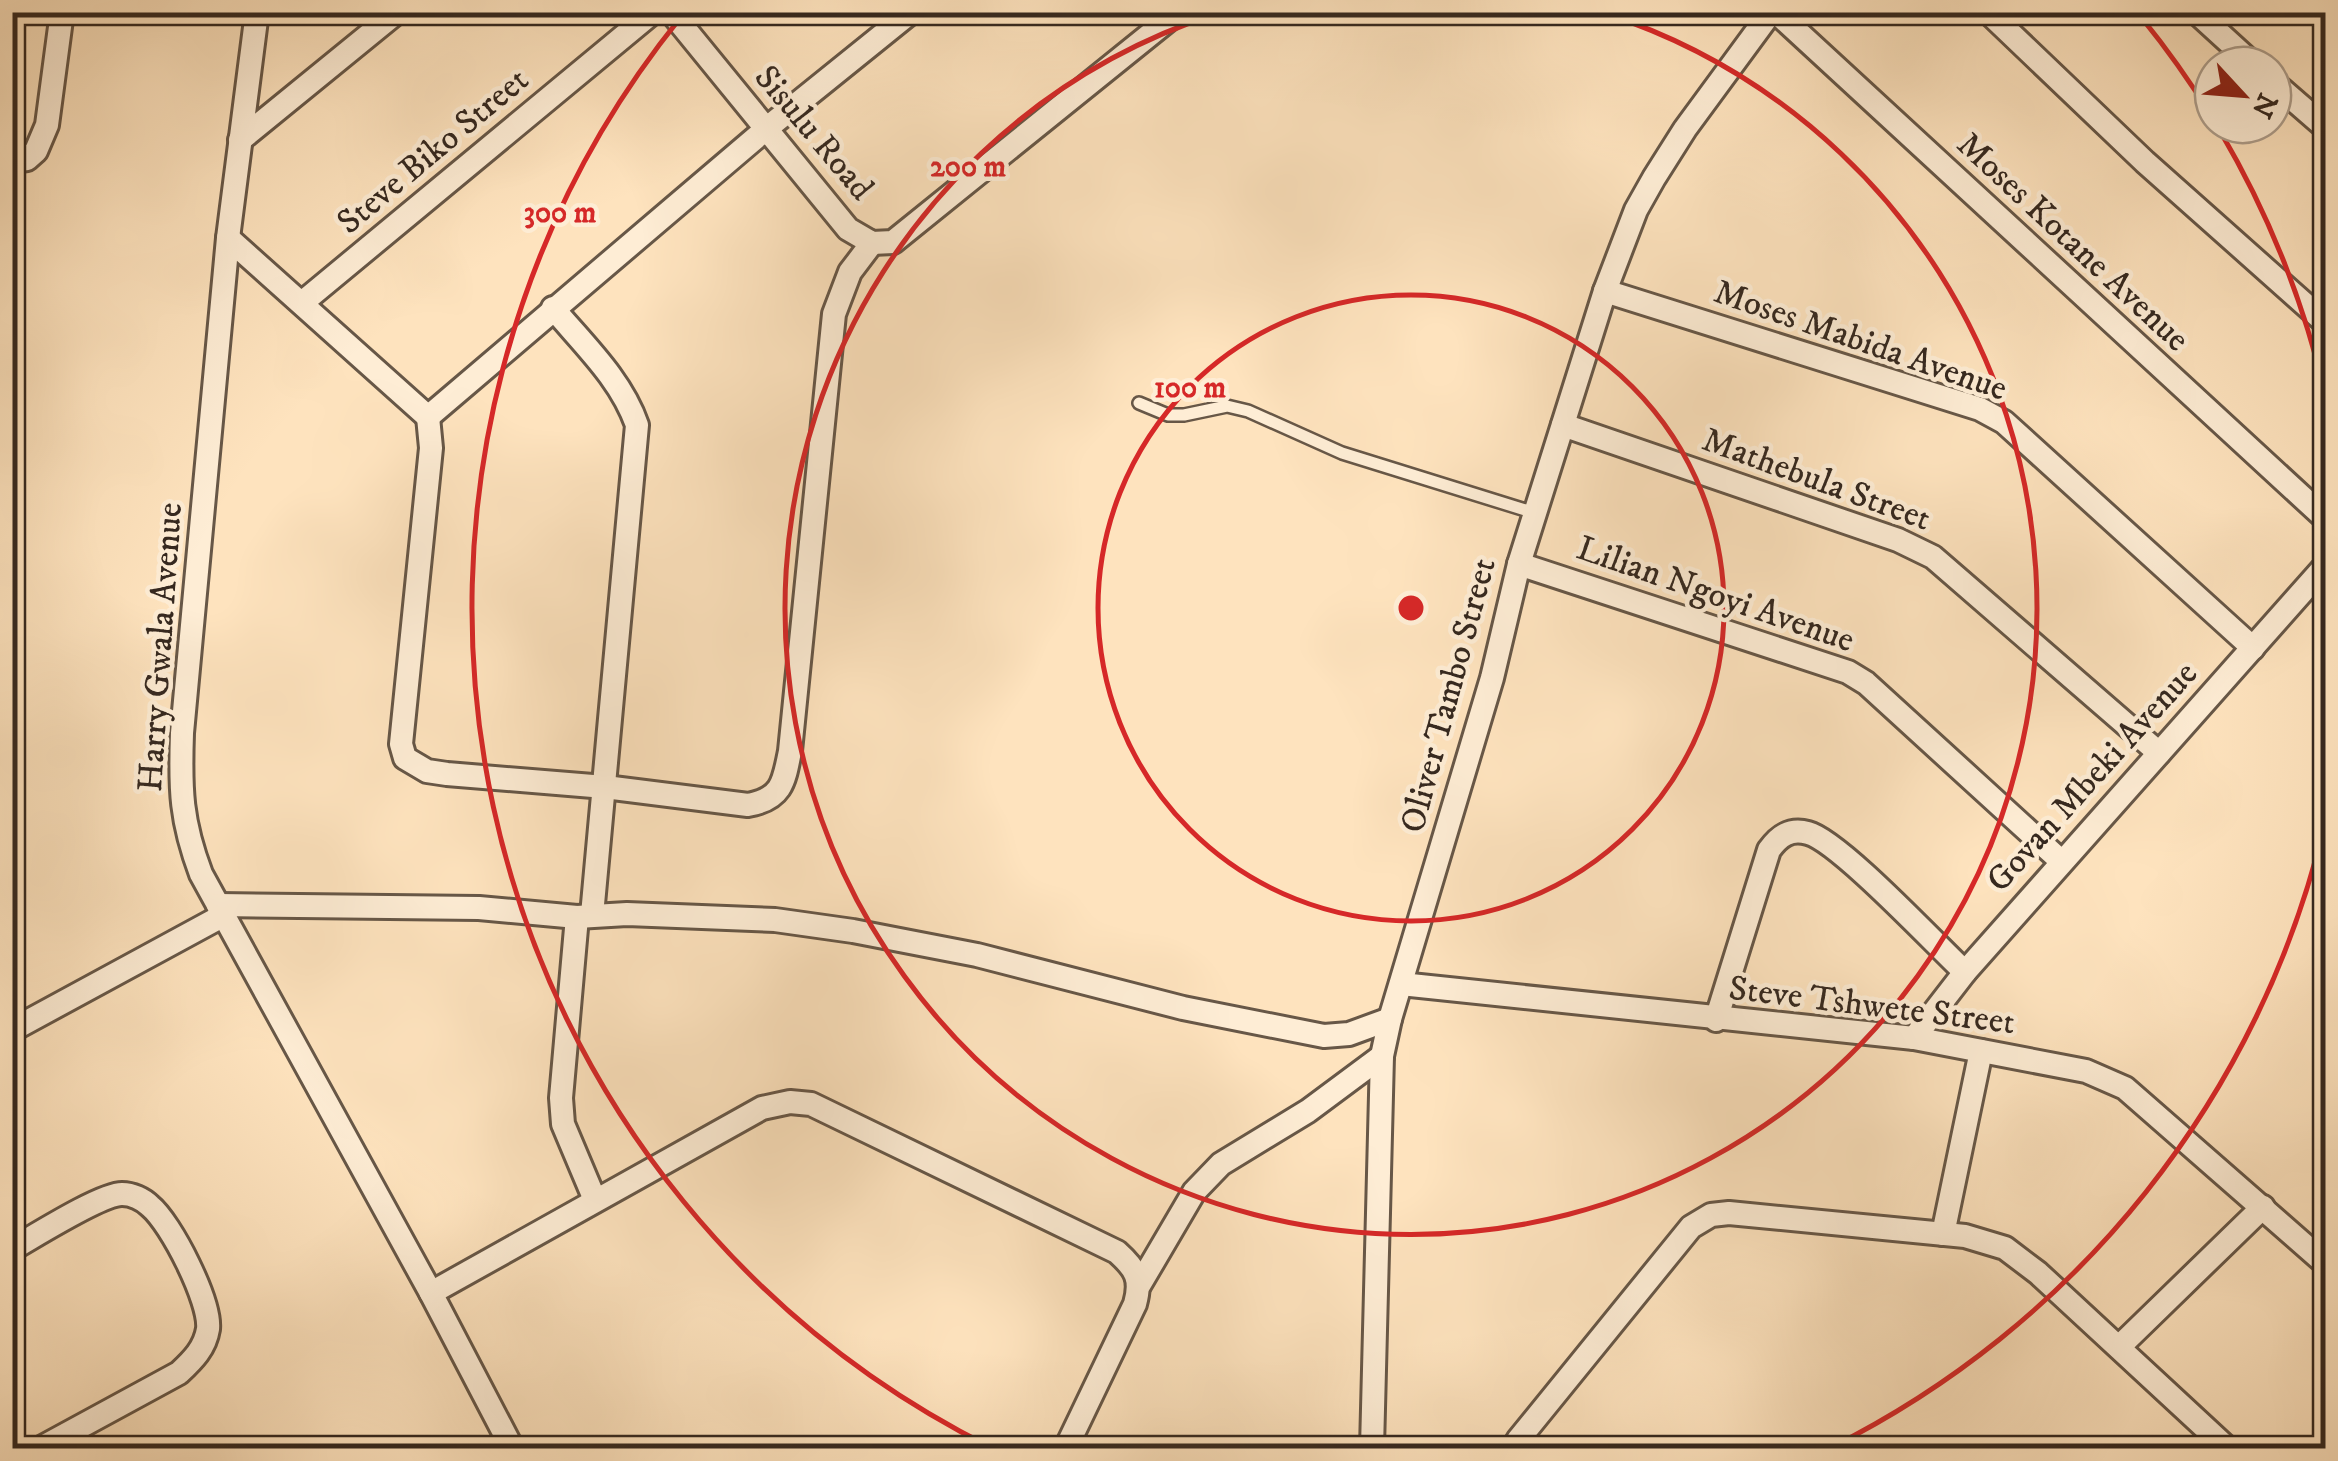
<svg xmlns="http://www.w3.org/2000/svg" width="2338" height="1461" font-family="'IM FELL DW Pica',serif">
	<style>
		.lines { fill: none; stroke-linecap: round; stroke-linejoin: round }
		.lane-casing { stroke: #675747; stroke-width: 16 }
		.street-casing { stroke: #675747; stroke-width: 28 }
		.lane { stroke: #feedd5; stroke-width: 11 }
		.street { stroke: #feedd5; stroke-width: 22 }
		.ring { fill: none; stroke: #d62828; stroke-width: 5 }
		.labels { text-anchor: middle; stroke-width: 9; stroke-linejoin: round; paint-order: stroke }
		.street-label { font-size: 35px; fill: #35281f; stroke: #feedd5 }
		.centre { fill: #d62828; stroke: #feedd5; stroke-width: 5 }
		.ring-label { font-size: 30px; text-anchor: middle; font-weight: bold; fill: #d62828; stroke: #feedd5; stroke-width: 9; stroke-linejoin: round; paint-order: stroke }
	</style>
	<rect width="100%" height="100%" fill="#fee3be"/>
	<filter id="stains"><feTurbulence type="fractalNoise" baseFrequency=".002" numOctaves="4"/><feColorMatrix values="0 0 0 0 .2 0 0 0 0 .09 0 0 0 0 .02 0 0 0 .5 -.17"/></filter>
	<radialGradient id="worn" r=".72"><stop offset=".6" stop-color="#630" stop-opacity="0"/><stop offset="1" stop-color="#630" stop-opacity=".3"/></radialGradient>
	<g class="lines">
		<g class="lane-casing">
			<path id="lane" d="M1139 403 1168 415H1184L1227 406 1248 411 1342 453 1535 513"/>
		</g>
		<g class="street-casing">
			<g id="street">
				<path d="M257 12 228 238 182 733C180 790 181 821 201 874L431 1293 512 1448"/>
				<path d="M671 12 848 229 872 243 893 242 1178 12"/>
				<path d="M1776 12 2326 519"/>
				<path d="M1988 12 2145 162 2326 323"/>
				<path d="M2196 12 2254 65"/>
				<path d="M2273 82 2326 128"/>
				<path d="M240 140 397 12"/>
				<path d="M12 161 27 159 36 151 47 125 62 12"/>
				<path d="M228 238 428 417"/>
				<path d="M1605 291 1980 409 2004 422 2253 648"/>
				<path d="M303 302 653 12"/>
				<path d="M553 308C584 345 621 379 637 425L592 915"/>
				<path d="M428 417 431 448 401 744 405 758 427 771 447 774 605 787 748 805C782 799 784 782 790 751L834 314 850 272 872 243"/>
				<path d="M428 417 766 129 911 12"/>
				<path d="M1563 425 1898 540 1933 557 2159 753"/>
				<path d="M1519 564 1848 672 1866 683 2061 861"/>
				<path d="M218 905 479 908 577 917 627 914 775 920 853 931 977 955 1183 1008 1324 1036 1349 1034 1390 1019"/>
				<path d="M577 917 561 1098 563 1124 595 1200"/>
				<path d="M1401 984 1914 1038 2086 1071 2125 1088 2326 1264"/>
				<path d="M1716 1020 1769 850C1779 836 1790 828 1808 833 1839 841 1935 944 1965 972"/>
				<path d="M12 1030 224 915"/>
				<path d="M1914 1038 1965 972 2326 565"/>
				<path d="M1943 1234 1981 1051"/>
				<path d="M12 1249C35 1236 101 1194 122 1194 132 1194 143 1199 150 1206 171 1223 211 1302 208 1329 205 1348 193 1360 179 1373L41 1448"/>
				<path d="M1140 1284 1194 1192 1221 1164 1308 1111 1382 1056"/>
				<path d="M431 1293 762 1108 790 1102 811 1104 1117 1252C1136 1269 1142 1279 1135 1304L1066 1448"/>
				<path d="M2119 1347 2263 1207"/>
				<path d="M1372 1448 1382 1056 1390 1019 1492 678 1519 564 1605 291 1636 210 1654 178 1685 129 1771 12"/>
				<path d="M1517 1448 1518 1440 1691 1227 1711 1215 1729 1213 1965 1236 2005 1248 2038 1273 2227 1448"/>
			</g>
		</g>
		<use href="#lane" class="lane"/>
		<use href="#street" class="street"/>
	</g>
	<g class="ring">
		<circle cx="1411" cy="608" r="313"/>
		<path d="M1604 13A626 626 0 1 1 1218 13"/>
		<path d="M2324 827A939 939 0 0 1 1830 1448M992 1448A939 939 0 0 1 681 17M2141 17A939 939 0 0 1 2212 117M2220 131A939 939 0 0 1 2324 389"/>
	</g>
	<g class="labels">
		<g class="street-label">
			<text transform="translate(815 132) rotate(50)" y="12">Sisulu Road</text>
			<text transform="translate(432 150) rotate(-40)" y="12">Steve Biko Street</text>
			<text transform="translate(2074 241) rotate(43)" y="12">Moses Kotane Avenue</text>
			<text transform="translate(1861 339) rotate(19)" y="12">Moses Mabida Avenue</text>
			<text transform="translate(1817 478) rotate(20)" y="12">Mathebula Street</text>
			<text transform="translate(1716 593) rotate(19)" y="12">Lilian Ngoyi Avenue</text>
			<text transform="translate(159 647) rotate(-86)" y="12">Harry Gwala Avenue</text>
			<text transform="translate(1447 695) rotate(-75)" y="12">Oliver Tambo Street</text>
			<text transform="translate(2091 776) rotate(-48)" y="12">Govan Mbeki Avenue</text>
			<text transform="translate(1872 1004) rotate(7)" y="12">Steve Tshwete Street</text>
		</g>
	</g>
	<circle cx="1411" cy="608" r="15" class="centre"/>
	<g class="ring-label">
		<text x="968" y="176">200 m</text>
		<text x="560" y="222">300 m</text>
		<text x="1190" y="397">100 m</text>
	</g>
	<rect width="2338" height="1461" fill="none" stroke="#fee3be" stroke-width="50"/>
	<rect x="15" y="15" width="2308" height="1431" fill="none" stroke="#35281f" stroke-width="5"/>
	<rect x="25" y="25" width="2288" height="1411" fill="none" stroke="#35281f" stroke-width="2.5"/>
	<g transform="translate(2243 95) rotate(116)"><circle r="48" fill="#feedd5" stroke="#ae9e8c" stroke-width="2.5"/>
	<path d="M0-8L18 38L0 25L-18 38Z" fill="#8f2418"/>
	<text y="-15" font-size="28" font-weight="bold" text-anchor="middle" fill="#35281f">N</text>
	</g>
	<rect width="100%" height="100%" filter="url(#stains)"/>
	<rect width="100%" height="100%" fill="url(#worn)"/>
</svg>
